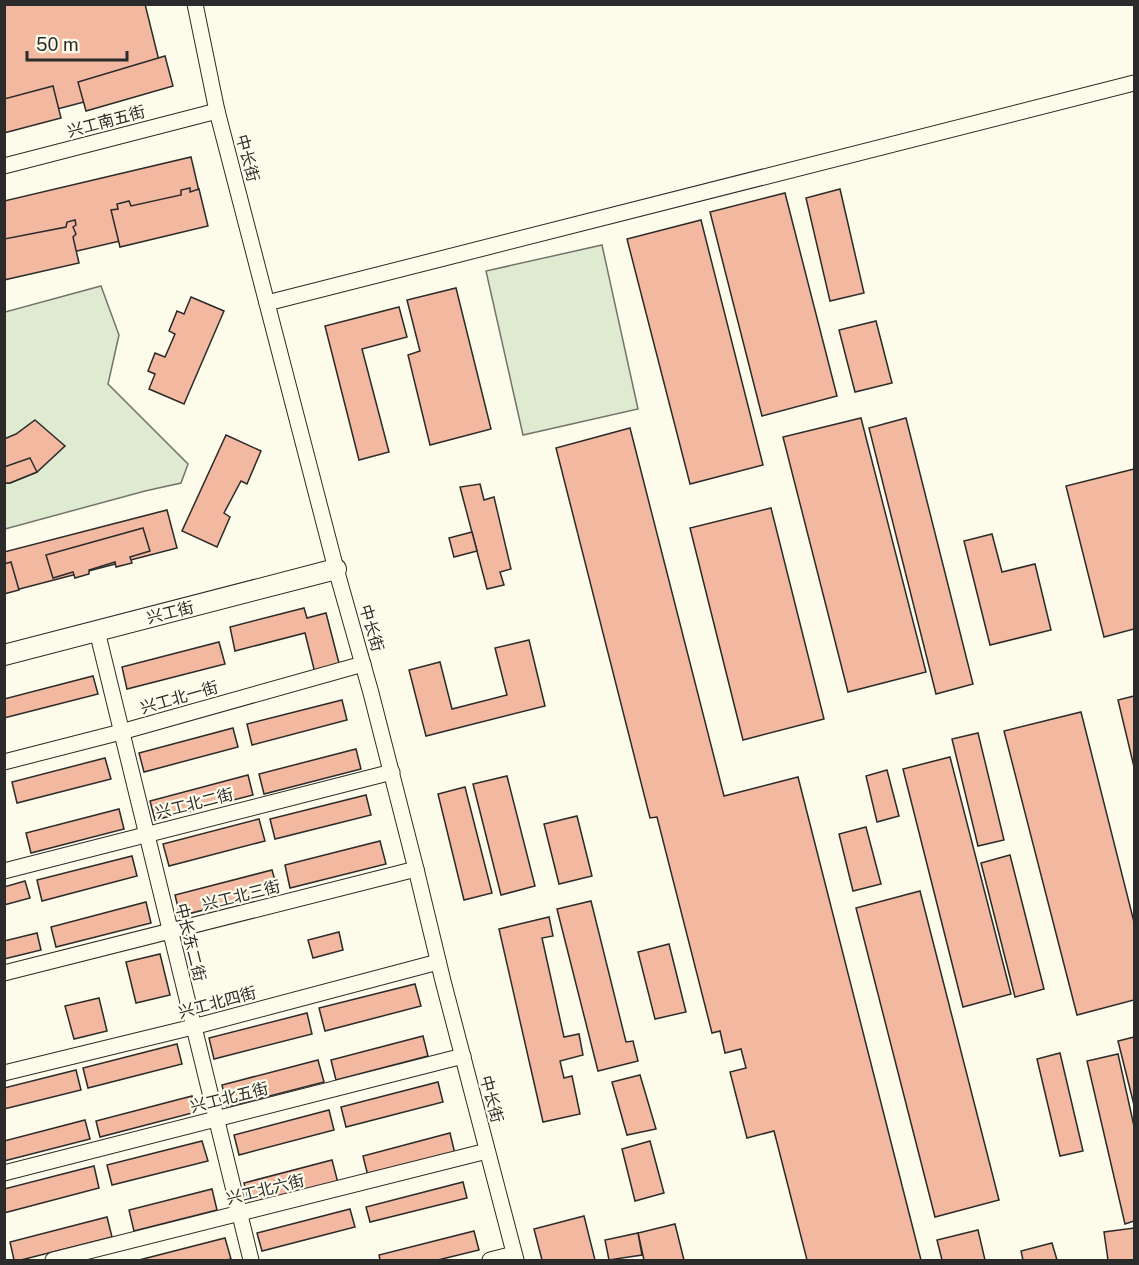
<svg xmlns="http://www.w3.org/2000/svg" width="1139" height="1265" font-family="'Public Sans','Noto Sans SC',sans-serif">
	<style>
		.green { fill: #deebd1; stroke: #74746e; stroke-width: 1.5 }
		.building { fill: #f2b8a0; stroke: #2b2b2b; stroke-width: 1.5 }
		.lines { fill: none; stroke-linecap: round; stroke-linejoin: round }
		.minor-casing { stroke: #2b2b2b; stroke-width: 17 }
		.major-casing { stroke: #2b2b2b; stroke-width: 22 }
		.minor { stroke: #fdfbea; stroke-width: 15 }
		.major { stroke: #fdfbea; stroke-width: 20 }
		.labels { text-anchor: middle; stroke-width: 4.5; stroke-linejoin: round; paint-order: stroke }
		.street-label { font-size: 16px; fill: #2b2b2b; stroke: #fdfbea }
	</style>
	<rect width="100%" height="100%" fill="#fdfbea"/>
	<g class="green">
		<path d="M602 245 638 409 523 435 486 271Z"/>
		<path d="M101 286 119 335 108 384 188 464 181 483 145 491 5 529V312Z"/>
	</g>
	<g class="building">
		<path d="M11 4H145L164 81 4 123V6Z"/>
		<path d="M165 56 173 86 86 111 78 82Z"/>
		<path d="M53 86 61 118 4 133V99Z"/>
		<path d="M191 157 206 221 4 268V201Z"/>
		<path d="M190 188V192L199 189 208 226 120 247 111 210 118 209 117 204 129 201 131 206 181 195V190Z"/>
		<path d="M840 189 864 293 830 301 806 198Z"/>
		<path d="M785 193 837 396 762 416 710 212Z"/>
		<path d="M75 220 76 225 73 227 76 234 73 237 79 263 4 280V239L66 227 67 222Z"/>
		<path d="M701 220 763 465 690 484 627 239Z"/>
		<path d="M456 288 491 429 430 445 408 355 420 351 407 300Z"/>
		<path d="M191 297 224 311 184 404 149 389 155 374 148 371 155 353 165 357 175 334 169 331 177 311 184 314Z"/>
		<path d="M399 307 407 337 362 349 389 452 359 460 325 326Z"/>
		<path d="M876 321 892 383 855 392 839 330Z"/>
		<path d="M861 418 926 672 848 692 783 437Z"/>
		<path d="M906 418 973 684 936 694 869 428Z"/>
		<path d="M35 420 65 446 37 472 10 483H4V439L16 434Z"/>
		<path d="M630 428 724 796 798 777 921 1260H807L774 1131 747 1138 730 1072 746 1068 741 1049 725 1053 720 1031 712 1033 657 817 650 818 556 448Z"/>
		<path d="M226 435 261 451 247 484 241 481 224 513 230 517 217 547 182 531Z"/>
		<path d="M30 458 37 472 10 483H4V467Z"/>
		<path d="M1134 469V629L1104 637 1066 486Z"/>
		<path d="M480 484 484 500 494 497 511 569 500 572 504 585 487 589 460 487Z"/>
		<path d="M771 508 824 719 743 740 690 528Z"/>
		<path d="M167 510 177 548 4 593V552Z"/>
		<path d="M143 528 150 551 130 557 132 563 116 567 115 562 89 570V574L75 578 73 572 53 578 46 555Z"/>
		<path d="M472 532 477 551 454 557 449 538Z"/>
		<path d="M992 534 1002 572 1035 564 1051 630 990 645 964 541Z"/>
		<path d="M11 562 19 590 4 594V564Z"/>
		<path d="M304 608 307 618 326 613 340 667 315 673 305 633 235 651 230 627Z"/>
		<path d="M529 640 545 706 426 736 409 670 440 662 452 709 507 695 495 648Z"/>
		<path d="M219 642 225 664 127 689 122 667Z"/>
		<path d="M93 676 98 694 4 718V699Z"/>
		<path d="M1134 696V767L1118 700Z"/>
		<path d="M342 700 347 720 252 745 247 724Z"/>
		<path d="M1081 712 1134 922V1000L1077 1015 1004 731Z"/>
		<path d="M233 728 238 747 144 772 139 753Z"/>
		<path d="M978 733 1004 840 978 846 952 739Z"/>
		<path d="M356 749 361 769 264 794 259 774Z"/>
		<path d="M950 757 1011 994 963 1007 903 769Z"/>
		<path d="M105 758 111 779 17 803 12 782Z"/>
		<path d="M887 770 899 816 877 822 866 776Z"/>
		<path d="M248 775 253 795 155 820 150 801Z"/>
		<path d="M507 776 535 886 501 895 473 784Z"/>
		<path d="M465 787 492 893 464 900 438 794Z"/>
		<path d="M366 795 371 815 275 839 270 819Z"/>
		<path d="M119 809 124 829 31 853 26 833Z"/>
		<path d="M577 816 592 876 559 884 544 824Z"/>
		<path d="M259 819 265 841 169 866 163 844Z"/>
		<path d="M866 827 881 884 853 891 839 834Z"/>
		<path d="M380 841 386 864 290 888 285 865Z"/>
		<path d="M1010 855 1044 989 1015 997 981 863Z"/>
		<path d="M132 856 137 876 42 901 37 880Z"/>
		<path d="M272 870 278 891 180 916 175 895Z"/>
		<path d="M25 881 30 898 4 905V887Z"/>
		<path d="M920 891 999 1200 935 1217 856 908Z"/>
		<path d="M591 901 626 1042 633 1041 638 1061 598 1071 557 909Z"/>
		<path d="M146 902 151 923 56 947 51 927Z"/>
		<path d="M549 917 553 936 542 938 564 1037 579 1034 583 1055 560 1061 564 1078 572 1076 580 1114 543 1122 499 929Z"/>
		<path d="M339 932 343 950 313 958 308 940Z"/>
		<path d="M37 933 41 950 4 959V941Z"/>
		<path d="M669 944 686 1012 655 1019 638 952Z"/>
		<path d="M160 954 170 995 136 1003 126 962Z"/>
		<path d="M415 984 421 1006 325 1031 319 1008Z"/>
		<path d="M99 998 107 1031 74 1039 65 1006Z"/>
		<path d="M307 1013 312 1034 214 1059 209 1038Z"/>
		<path d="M423 1036 428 1056 336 1080 331 1060Z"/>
		<path d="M1134 1037V1105L1118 1041Z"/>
		<path d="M177 1044 182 1064 88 1088 83 1068Z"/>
		<path d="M1060 1053 1083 1151 1060 1156 1037 1059Z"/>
		<path d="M1118 1054 1134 1126V1221L1125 1224 1087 1061Z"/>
		<path d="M318 1060 324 1082 227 1107 222 1085Z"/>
		<path d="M76 1070 81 1090 4 1109V1088Z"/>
		<path d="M640 1075 656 1129 627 1135 612 1082Z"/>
		<path d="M438 1082 443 1102 346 1127 341 1107Z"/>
		<path d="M192 1096 196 1112 100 1137 96 1121Z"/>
		<path d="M329 1110 334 1130 239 1155 234 1135Z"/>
		<path d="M85 1120 90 1139 4 1161V1141Z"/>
		<path d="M450 1133 455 1154 368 1176 363 1156Z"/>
		<path d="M202 1141 208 1161 112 1185 107 1165Z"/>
		<path d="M650 1141 664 1193 635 1201 622 1149Z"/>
		<path d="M332 1160 338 1183 250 1205 244 1183Z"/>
		<path d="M94 1166 99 1188 4 1213V1189Z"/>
		<path d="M463 1182 467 1198 370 1222 366 1207Z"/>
		<path d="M212 1189 217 1210 134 1231 129 1210Z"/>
		<path d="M350 1209 355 1227 262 1251 257 1233Z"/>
		<path d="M584 1216 595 1260H542L534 1229Z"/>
		<path d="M107 1217 112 1237 21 1260H14L10 1242Z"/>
		<path d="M675 1224 684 1260H644L638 1233Z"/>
		<path d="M1134 1228V1260H1108L1104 1232Z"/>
		<path d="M978 1230 985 1260H942L937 1240Z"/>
		<path d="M474 1231 479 1250 438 1260H380L379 1255Z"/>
		<path d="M638 1233 642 1255 609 1260 605 1240Z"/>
		<path d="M225 1238 231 1259 226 1260H139Z"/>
		<path d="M1052 1243 1057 1260H1023L1021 1251Z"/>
	</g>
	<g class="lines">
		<g class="minor-casing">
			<g id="minor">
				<path d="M195 4 217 111 336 569 371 693 416 869 443 981 516 1260"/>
				<path d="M4 166 217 111"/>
				<path d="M267 303 1134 83"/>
				<path d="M97 631 251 1260"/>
				<path d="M4 762 121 732 363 664"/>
				<path d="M4 871 392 772"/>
				<path d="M4 973 416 869"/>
				<path d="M4 1073 193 1027 438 962"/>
				<path d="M4 1173 463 1056"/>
				<path d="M53 1260 487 1151"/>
				<path d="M490 1260 514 1254"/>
			</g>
		</g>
		<g class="major-casing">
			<path id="major" d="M4 655 336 569"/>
		</g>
		<use href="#minor" class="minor"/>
		<use href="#major" class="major"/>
	</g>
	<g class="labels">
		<g class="street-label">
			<text transform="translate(106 121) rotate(-15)" y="6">兴工南五街</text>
			<text transform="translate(248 158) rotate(75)" y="6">中长街</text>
			<text transform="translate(170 612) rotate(-14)" y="6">兴工街</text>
			<text transform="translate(372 628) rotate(74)" y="6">中长街</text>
			<text transform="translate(179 697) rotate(-16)" y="6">兴工北一街</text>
			<text transform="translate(194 803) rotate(-14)" y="6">兴工北二街</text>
			<text transform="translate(241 895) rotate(-14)" y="6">兴工北三街</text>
			<text transform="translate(191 942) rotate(76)" y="6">中长东二街</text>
			<text transform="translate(217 1002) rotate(-15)" y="6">兴工北四街</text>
			<text transform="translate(229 1097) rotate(-14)" y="6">兴工北五街</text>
			<text transform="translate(492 1099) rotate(75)" y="6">中长街</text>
			<text transform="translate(265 1189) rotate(-14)" y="6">兴工北六街</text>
		</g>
	</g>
	<rect width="1139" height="1265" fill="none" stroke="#2b2b2b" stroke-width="12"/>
	<path d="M27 51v9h100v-9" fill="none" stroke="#2b2b2b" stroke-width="3"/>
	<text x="36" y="51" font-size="18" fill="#2b2b2b" stroke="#fdfbea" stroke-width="4.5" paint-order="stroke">50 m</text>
</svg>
